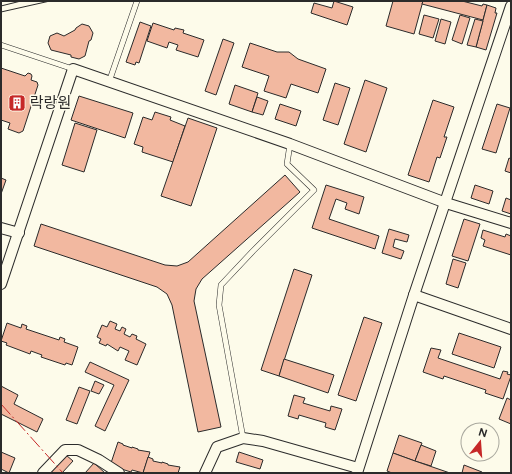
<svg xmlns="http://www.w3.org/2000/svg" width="512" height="474" font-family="Figtree,'Noto Sans KR',sans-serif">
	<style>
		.building { fill: #f2b8a0; stroke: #2b2b2b }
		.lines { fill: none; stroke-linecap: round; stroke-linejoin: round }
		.service-casing { stroke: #2b2b2b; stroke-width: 6 }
		.minor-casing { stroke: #2b2b2b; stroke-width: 12 }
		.service { stroke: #fdfbea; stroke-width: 5 }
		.minor { stroke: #fdfbea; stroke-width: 10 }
		.tram { stroke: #2b2b2b; stroke-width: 1 }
		.power { stroke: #c62828; stroke-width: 1; stroke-dasharray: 14 3 2 3; stroke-linecap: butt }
		.labels { text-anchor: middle; stroke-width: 3; stroke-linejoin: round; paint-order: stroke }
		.poi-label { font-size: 15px; fill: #2b2b2b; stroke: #fdfbea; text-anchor: start }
	</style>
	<rect width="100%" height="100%" fill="#fdfbea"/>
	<g class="building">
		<path d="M334 1 353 7 347 25 311 13 314 3 332 8Z"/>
		<path d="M393 1H423L414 34 386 26Z"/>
		<path d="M423 1H462L482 6 483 4 487 5 483 20 422 4Z"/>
		<path d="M487 5 496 8 495 13H497L486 50 476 47Z"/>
		<path d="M424 15 439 19 433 38 419 34Z"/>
		<path d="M460 15 470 18 462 44 452 40Z"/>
		<path d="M441 19 451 22 445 44 435 41Z"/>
		<path d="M475 19 483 21 476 47 467 45Z"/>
		<path d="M140 22 151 26 139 63 136 62 135 65 126 62Z"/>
		<path d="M153 23 174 30 175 28 184 30 183 33 204 40 198 57 176 50 178 45 169 42 167 48 147 41Z"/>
		<path d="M82 24 89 26 93 33 91 40 89 41 85 56 79 59 71 57V55L51 50 48 43 50 36 57 33 64 36 75 30 76 28Z"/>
		<path d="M223 39 234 43 216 95 205 91Z"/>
		<path d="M250 43 277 52H289L298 59 326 69 318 93 291 84 286 98 264 91 269 76 242 67Z"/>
		<path d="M1 68 25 76 28 73 31 74 32 76 31 80 37 82 38 85 23 131 19 133 8 129 10 123 1 120Z"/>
		<path d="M365 80 387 88 366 152 344 144Z"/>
		<path d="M335 83 350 88 338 125 323 120Z"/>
		<path d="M235 85 258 93 252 112 229 104Z"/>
		<path d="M79 96 133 113 125 138 71 120Z"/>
		<path d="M257 97 268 101 263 115 252 112Z"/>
		<path d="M433 100 454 107 444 137H447L440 158 437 157 429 182 408 175Z"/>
		<path d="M280 104 301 111 296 126 275 119Z"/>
		<path d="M497 104 510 108 496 153 482 149Z"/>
		<path d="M155 112 171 117 170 120 185 126 173 162 142 152 143 147 134 144 143 117 152 120Z"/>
		<path d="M188 118 217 128 191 206 161 196Z"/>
		<path d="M75 123 97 130 84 172 62 165Z"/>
		<path d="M509 158 511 159V173L505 171Z"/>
		<path d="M285 175 300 192 202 279 196 289 194 301 221 427 198 432 172 305 167 294 157 287 34 246 41 224 165 265 177 266 188 262Z"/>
		<path d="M1 178 6 180 1 194Z"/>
		<path d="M326 185 364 197 359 214 345 209 347 203 336 199 329 219 379 236 375 249 312 228Z"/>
		<path d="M475 185 493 191 489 204 471 198Z"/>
		<path d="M506 198 511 200V214L502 211Z"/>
		<path d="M464 219 480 224 468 261 452 256Z"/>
		<path d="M389 229 409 235 407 242 395 239 393 247 404 251 401 259 382 253Z"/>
		<path d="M483 230 505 237 506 234 511 236V255L483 246 485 240 481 238Z"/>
		<path d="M453 259 466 263 458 288 446 284Z"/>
		<path d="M294 269 312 275 279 376 261 370Z"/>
		<path d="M364 317 382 323 356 401 338 395Z"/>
		<path d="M110 321 117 324 115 329 120 331 122 327 126 329 124 334 130 337 132 334 137 336 136 339 146 344 137 365 125 360 129 351 120 347 118 351 107 344 106 346 99 343 101 339 97 337 102 325 107 327Z"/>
		<path d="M7 323 21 328 22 324 27 326 26 329 59 340 60 337 65 339 64 342 78 347 72 365 66 363 65 365 41 357 42 355 31 351 30 354 6 345 7 343 1 341Z"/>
		<path d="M459 333 501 347 494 368 452 354Z"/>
		<path d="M431 348 441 350 438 358 500 379 503 371 508 372 507 374 511 375V376L503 399 485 393 486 390 444 376 443 379 423 372Z"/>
		<path d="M284 359 334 375 328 393 279 376Z"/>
		<path d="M90 362 129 380 105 431 95 426 114 385 85 372Z"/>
		<path d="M95 381 104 385 99 394 91 391Z"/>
		<path d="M1 386 18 395 14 404 43 419 37 432 1 414Z"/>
		<path d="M79 387 90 391 77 424 66 420Z"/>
		<path d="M294 395 305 398 303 403 330 411 331 406 342 409 335 430 325 427 326 423 299 415 298 419 288 416Z"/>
		<path d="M507 398 511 400V424L499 419Z"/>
		<path d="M399 435 422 443 415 461 393 453Z"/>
		<path d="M118 442 123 444V445L132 448V447L138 449V450L150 452 143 473 132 470 131 472 115 467 116 465 111 463Z"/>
		<path d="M421 445 436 451 431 466 415 461Z"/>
		<path d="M1 452 15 458 9 473 1 469Z"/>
		<path d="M239 452 263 460 260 469 236 462Z"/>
		<path d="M393 453 415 461 450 473H392L387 471Z"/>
		<path d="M66 455 73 461 62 473H49Z"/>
		<path d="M148 457 153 459V461L162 463V462L168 464V465L180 467 178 473H143Z"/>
		<path d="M94 463 105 473H85Z"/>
		<path d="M464 465 482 472V473H462Z"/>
	</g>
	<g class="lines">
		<g class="service-casing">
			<g id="service">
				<path d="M1 45 73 69"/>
				<path d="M109 82 137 1"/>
				<path d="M243 438 219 305 221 285 253 251 314 190 287 164 290 144"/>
			</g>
		</g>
		<g class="minor-casing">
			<g id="minor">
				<path d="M1 228 19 233"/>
				<path d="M1 284 73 69 290 144 446 203 511 223"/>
				<path d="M414 295 511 329"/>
				<path d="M43 473 65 450H78L99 460 119 473"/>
				<path d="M205 473 217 447 243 438 263 441 358 468"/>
				<path d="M357 473 414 295 511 6"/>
			</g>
		</g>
		<use href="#service" class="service"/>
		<use href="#minor" class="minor"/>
		<g class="tram">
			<path d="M1 6 21 1"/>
			<path d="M1 12 50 1"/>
		</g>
		<path class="power" d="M1 404 63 473"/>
	</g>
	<defs>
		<g id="building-square" transform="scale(0.9)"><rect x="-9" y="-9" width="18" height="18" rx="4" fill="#c62828" stroke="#fdfbea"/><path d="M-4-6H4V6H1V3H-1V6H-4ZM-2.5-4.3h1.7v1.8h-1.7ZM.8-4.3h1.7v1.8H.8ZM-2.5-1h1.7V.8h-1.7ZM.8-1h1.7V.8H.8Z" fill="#fff"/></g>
	</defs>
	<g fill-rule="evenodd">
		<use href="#building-square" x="17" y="103"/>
	</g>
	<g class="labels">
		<g class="poi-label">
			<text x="30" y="108">락랑원</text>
		</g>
	</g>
	<rect width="512" height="474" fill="none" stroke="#2b2b2b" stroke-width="4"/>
	<g transform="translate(480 442) rotate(17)"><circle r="19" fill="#fdfbea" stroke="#a9a89e"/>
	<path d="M0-3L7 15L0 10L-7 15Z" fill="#c62828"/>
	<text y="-6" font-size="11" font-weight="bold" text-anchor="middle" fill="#2b2b2b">N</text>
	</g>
</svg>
